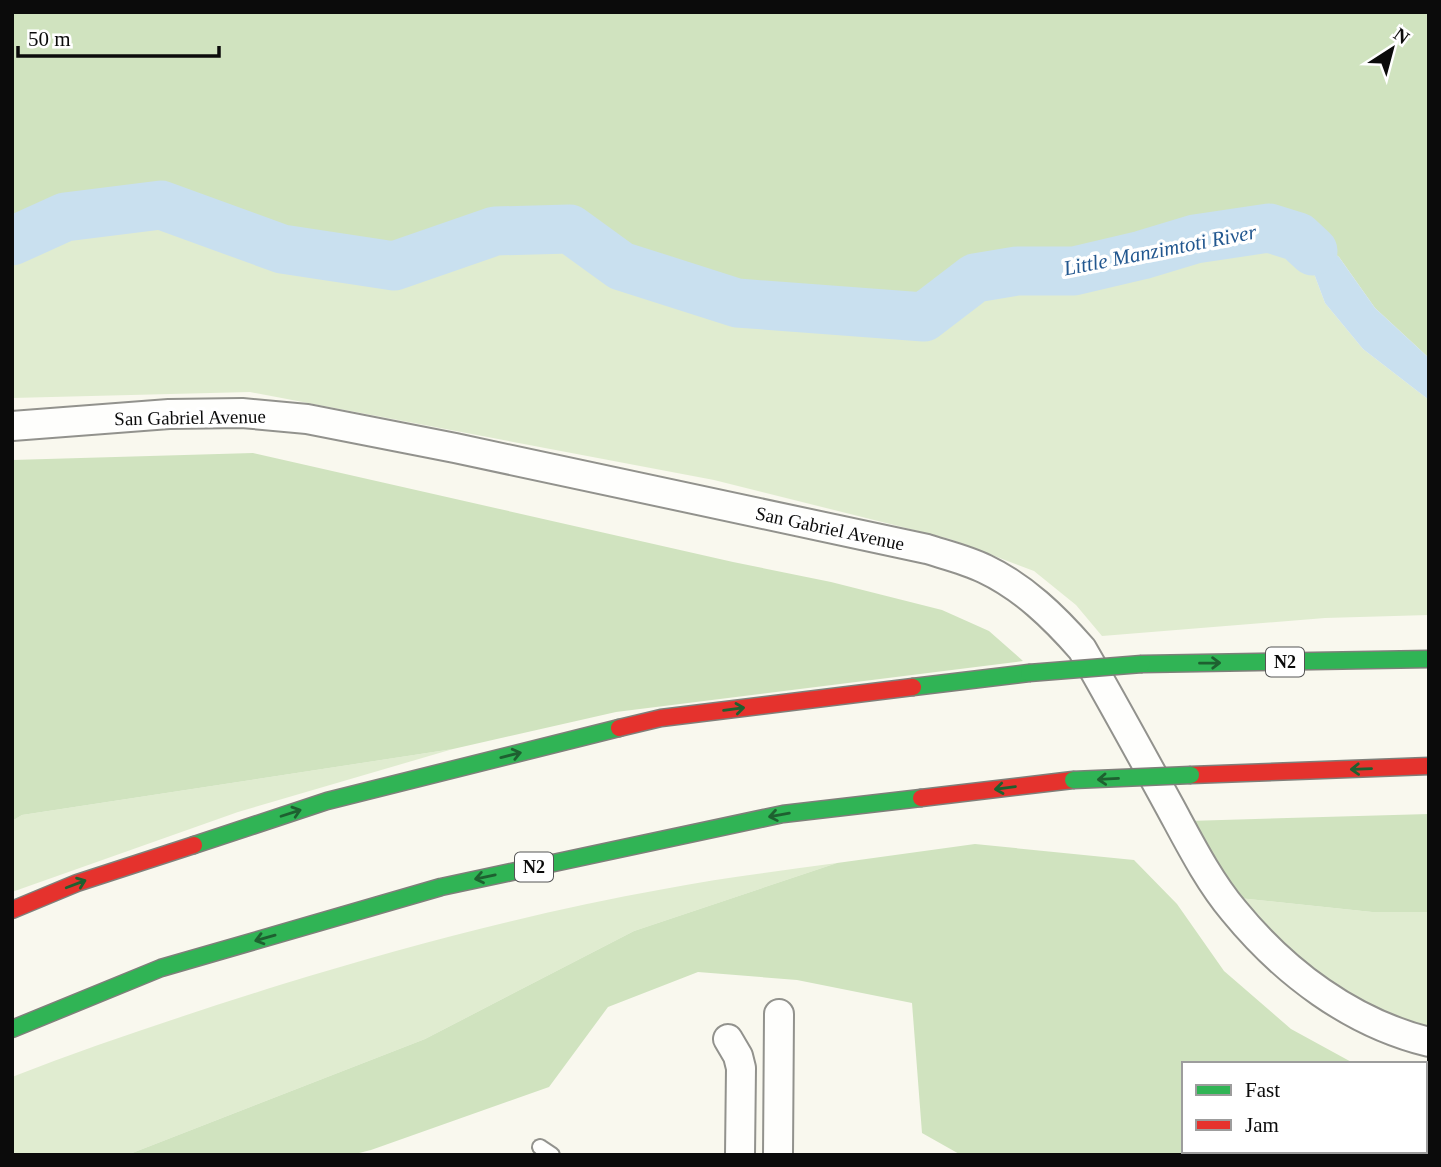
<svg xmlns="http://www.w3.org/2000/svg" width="1441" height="1167" font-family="'Times New Roman',serif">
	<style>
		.green { fill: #e0ecd0 }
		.forest { fill: #d0e3bf }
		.water { fill: #c9e0ef }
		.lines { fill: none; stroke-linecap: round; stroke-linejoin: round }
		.river { stroke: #c9e0ef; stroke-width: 49 }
		.lane-casing { stroke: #92928d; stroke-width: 18 }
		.street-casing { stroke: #92928d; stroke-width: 32 }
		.fast-casing { stroke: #7f7f7a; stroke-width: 19 }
		.jam-casing { stroke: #7f7f7a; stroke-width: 19 }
		.lane { stroke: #fefefc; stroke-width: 14 }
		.street { stroke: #fefefc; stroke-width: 28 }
		.fast { stroke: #30b455; stroke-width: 16 }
		.jam { stroke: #e5322d; stroke-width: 16 }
		.fast-bridge-casing { stroke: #7f7f7a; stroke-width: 19; stroke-linecap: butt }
		.fast-bridge { stroke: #30b455; stroke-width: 16 }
		.oneway { stroke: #1e6030 }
		.labels { text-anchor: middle; stroke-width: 7; stroke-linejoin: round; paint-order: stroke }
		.shield { fill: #fff; stroke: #545454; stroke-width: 2 }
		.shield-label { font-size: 18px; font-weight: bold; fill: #0b0b0b }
		.street-label { font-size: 19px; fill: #0b0b0b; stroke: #fff }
		.water-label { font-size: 21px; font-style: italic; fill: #22578f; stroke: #fff }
	</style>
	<rect width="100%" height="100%" fill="#f9f8ee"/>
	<g class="green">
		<path d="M161 185 288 227 395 247 491 215 571 214 628 251 921 300 969 261 1065 256 1227 213 1313 271 1325 303 1363 349 1429 400V615L1325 618 1102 636 1076 605 1034 571 950 539 714 480 250 392 12 398V222L64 200Z"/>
		<path d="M453 749 238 812 12 892V821L22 815Z"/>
		<path d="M837 863 634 931 425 1039 127 1155H12V1077C101 1042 192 1013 283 984 408 946 535 912 664 889 721 878 780 871 837 863Z"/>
		<path d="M1239 898 1372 912H1429V1027L1407 1023 1339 991 1275 941Z"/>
	</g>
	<g class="forest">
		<path d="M12 12H1429V358L1375 308 1339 257 1291 220 1227 213 1065 256 969 261 921 300 742 287 628 251 571 214 491 215 395 247 288 227 161 185 64 200 12 222Z"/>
		<path d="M253 453 733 562 831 582 942 610 989 631 1023 661 616 712 453 749 22 815 12 821V460Z"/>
		<path d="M1429 814V912H1372L1239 898 1188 821Z"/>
		<path d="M975 844 1134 860 1177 904 1224 971 1291 1029 1355 1064H1184V1151H1301L1298 1155H961L922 1133 912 1003 797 980 698 972 608 1007 549 1087 371 1150 351 1155H127L425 1039 634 931 837 863Z"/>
	</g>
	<path class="water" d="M1227 213 1291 220 1339 257 1375 308 1429 358V400L1363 349 1325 303 1313 271Z"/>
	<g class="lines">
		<path class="river" d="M12 241 65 217 161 205 282 249 394 266 495 231 570 229 621 266 737 303 924 317 975 278 1017 271H1074L1142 255 1195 239 1269 228 1298 237 1313 251"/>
		<g class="lane-casing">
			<g id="lane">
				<path d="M540 1147 552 1155"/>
				<path d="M1342 1153 1344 1155"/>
			</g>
		</g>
		<g class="street-casing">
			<g id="street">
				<path d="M12 426 169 414 242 413 307 419 455 448 927 549C946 555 967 560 985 569 1023 587 1054 617 1082 649 1112 701 1141 754 1170 807 1189 842 1208 880 1234 911 1284 972 1351 1023 1429 1042"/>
				<path d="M728 1039 738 1056 741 1068 740 1155"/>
				<path d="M778 1155 779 1014"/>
			</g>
		</g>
		<g class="fast-casing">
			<g id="fast">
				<path d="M1142 664 1429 659"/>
				<path d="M913 687 1029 673"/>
				<path d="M194 845 327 801 619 728"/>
				<path d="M12 1029 161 968 441 887 783 814 921 798"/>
			</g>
		</g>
		<g class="jam-casing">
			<g id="jam">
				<path d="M619 728 661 718 913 687"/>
				<path d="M1191 775 1429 766"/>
				<path d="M921 798 1073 780"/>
				<path d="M12 910 77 883 194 845"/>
			</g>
		</g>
		<use href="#lane" class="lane"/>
		<use href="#street" class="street"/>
		<use href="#fast" class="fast"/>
		<use href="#jam" class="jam"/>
		<g class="fast-bridge-casing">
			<g id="fast-bridge">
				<path d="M1029 673 1142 664"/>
				<path d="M1073 780 1191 775"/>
			</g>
		</g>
		<use href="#fast-bridge" class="fast-bridge"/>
	</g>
	<defs><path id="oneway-shaft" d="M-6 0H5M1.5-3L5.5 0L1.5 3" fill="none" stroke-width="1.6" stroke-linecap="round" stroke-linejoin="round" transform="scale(1.75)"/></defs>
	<g class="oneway">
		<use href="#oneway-shaft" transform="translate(1210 663) rotate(-1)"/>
		<use href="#oneway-shaft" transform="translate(734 709) rotate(-7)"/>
		<use href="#oneway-shaft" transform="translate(511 755) rotate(-14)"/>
		<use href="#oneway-shaft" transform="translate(1361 769) rotate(178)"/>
		<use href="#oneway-shaft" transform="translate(1108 779) rotate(177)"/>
		<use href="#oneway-shaft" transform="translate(1005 788) rotate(173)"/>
		<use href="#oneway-shaft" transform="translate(291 813) rotate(-18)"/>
		<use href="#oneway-shaft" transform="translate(779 815) rotate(170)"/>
		<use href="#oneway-shaft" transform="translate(485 877) rotate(168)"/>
		<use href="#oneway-shaft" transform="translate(76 884) rotate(-21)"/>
		<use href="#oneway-shaft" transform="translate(265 938) rotate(164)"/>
	</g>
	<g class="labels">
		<g class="shield">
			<rect x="1266" y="647.5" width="38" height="29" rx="5"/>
			<rect x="515" y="852.5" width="38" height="29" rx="5"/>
		</g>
		<g class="shield-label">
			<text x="1285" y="668">N2</text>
			<text x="534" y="873">N2</text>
		</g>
		<g class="street-label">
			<text transform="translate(190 417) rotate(-1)" y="7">San Gabriel Avenue</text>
			<text transform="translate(830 528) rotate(12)" y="7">San Gabriel Avenue</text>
		</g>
		<g class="water-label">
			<text transform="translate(1160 250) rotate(-11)" y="7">Little Manzimtoti River</text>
		</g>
	</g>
	<rect width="1441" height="1167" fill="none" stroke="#0b0b0b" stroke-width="28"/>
	<rect x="1182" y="1062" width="245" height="91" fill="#ffffff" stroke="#9d9d9d" stroke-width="2"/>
	<rect x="1196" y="1085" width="35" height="10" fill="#30b455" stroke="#9d9d9d" stroke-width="2"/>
	<text x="1245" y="1097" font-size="21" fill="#0b0b0b">Fast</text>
	<rect x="1196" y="1120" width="35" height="10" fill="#e5322d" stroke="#9d9d9d" stroke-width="2"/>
	<text x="1245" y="1132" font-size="21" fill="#0b0b0b">Jam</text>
	<g transform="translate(1392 49) rotate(36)" stroke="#ffffff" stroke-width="5" paint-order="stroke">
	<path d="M0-5L12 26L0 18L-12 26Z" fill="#0b0b0b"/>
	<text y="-10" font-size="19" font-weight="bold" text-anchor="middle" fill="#0b0b0b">N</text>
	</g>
	<path d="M18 46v10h201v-10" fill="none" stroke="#0b0b0b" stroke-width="3.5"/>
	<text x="28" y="46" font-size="21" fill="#0b0b0b" stroke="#ffffff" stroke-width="5" paint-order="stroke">50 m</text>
</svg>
